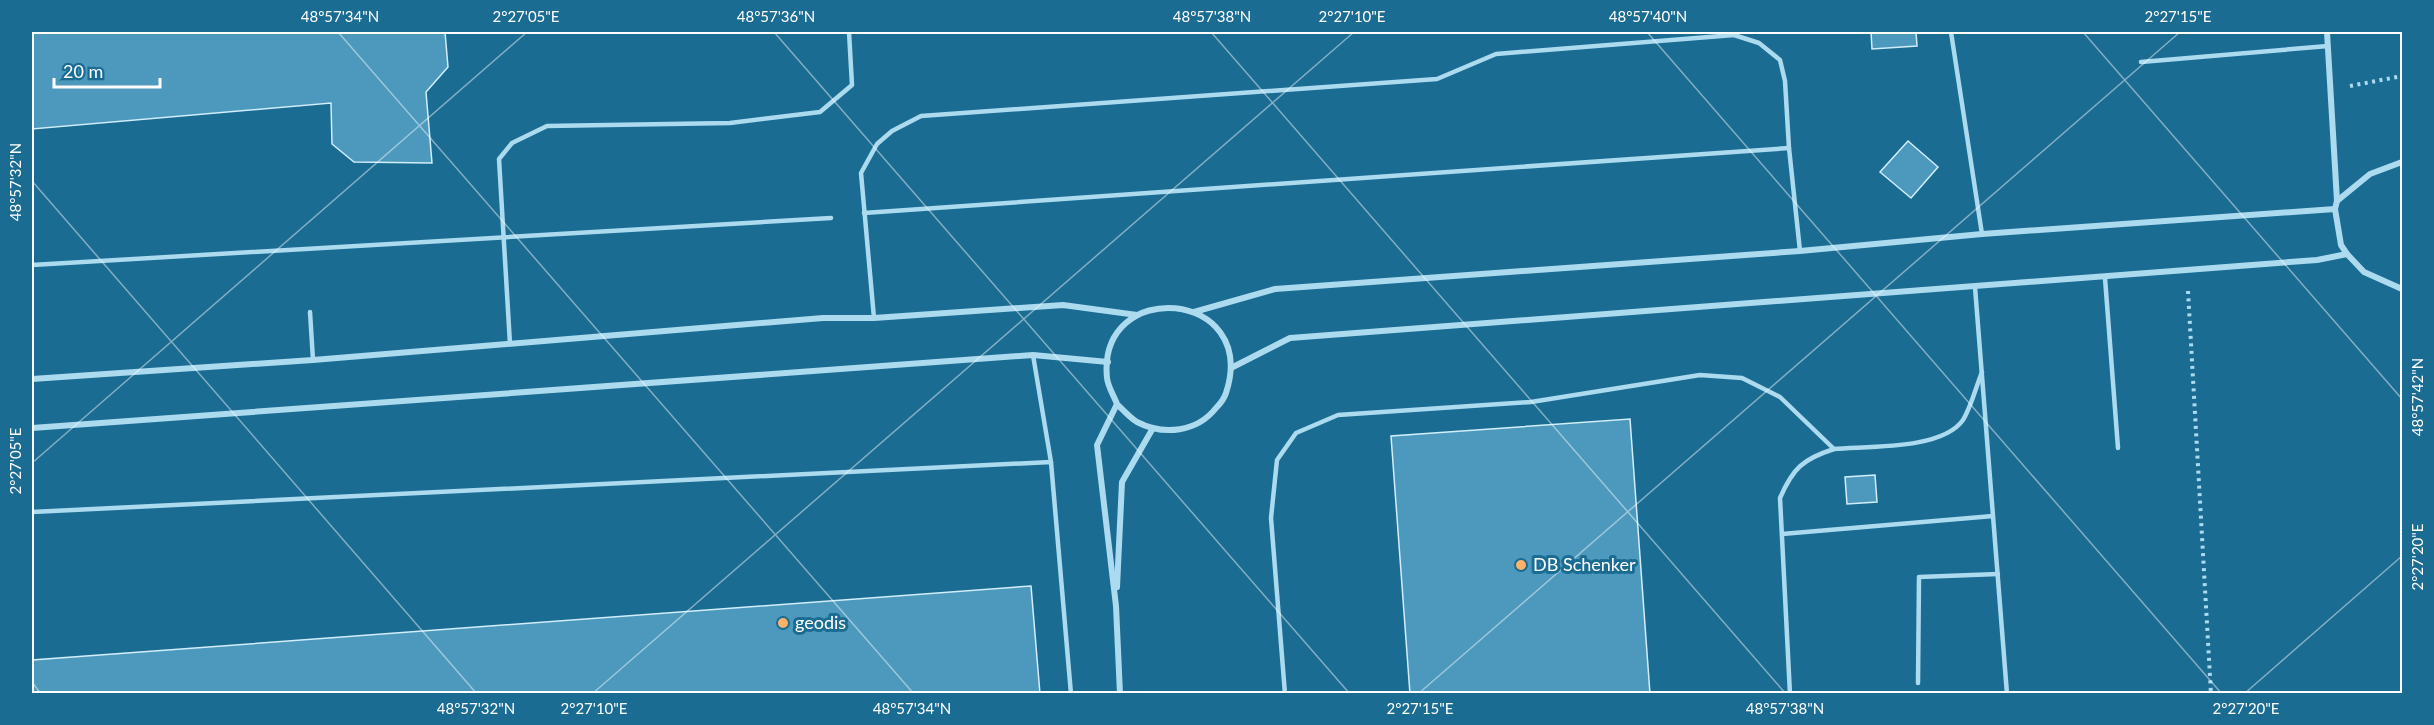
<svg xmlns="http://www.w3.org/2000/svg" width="2434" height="725" font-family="Lato,sans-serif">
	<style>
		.building { fill: #4c99bd; stroke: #d2eefb; stroke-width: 1.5 }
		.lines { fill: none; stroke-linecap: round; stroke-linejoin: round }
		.path { stroke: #acdaef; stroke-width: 4; stroke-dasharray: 3 4.5; stroke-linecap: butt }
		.lane { stroke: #acdaef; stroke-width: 4.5 }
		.street { stroke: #acdaef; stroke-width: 6 }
		.ticks { fill: none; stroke: #fff; stroke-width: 1.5; stroke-opacity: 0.45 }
		.poi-dot { fill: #ffb16a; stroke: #1b6c93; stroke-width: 2 }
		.labels { text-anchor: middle; stroke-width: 6; stroke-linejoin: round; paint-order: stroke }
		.poi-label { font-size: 18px; fill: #fff; stroke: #1b6c93; text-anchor: start }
		.neatline { fill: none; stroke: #fff; stroke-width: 2 }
		.ticks-label { font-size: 15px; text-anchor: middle; fill: #fff }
	</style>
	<rect width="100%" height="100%" fill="#1b6c93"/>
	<g class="building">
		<path d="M32 32H445L448 67 426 92 432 163 354 162 332 144 331 103 32 129Z"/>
		<path d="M1871 32H1916L1917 46 1872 49Z"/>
		<path d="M1908 141 1938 167 1911 198 1880 172Z"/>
		<path d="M1630 419 1650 694H1410L1391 436Z"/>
		<path d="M1875 475 1877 502 1847 504 1845 477Z"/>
		<path d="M1031 586 1040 694H32V660Z"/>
	</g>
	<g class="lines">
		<g class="path">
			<path d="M2350 86 2402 76"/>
			<path d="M2188 291 2211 694"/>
		</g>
		<g class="lane">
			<path d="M1951 32 1982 234"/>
			<path d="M2141 62 2328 46"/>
			<path d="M864 213 1789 148"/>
			<path d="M32 265 831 218"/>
			<path d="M2105 278 2118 448"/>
			<path d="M1975 287 2007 694"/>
			<path d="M310 312 313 360"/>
			<path d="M874 318 861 173 877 144 892 131 921 116 1437 79 1496 54 1734 35 1759 43 1780 60 1785 81 1789 148 1800 251"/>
			<path d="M510 344 499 159 512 143 547 126 730 123 820 112 852 85 849 32"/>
			<path d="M1033 355 1051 462"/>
			<path d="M32 512 1051 462 1071 694"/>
			<path d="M1782 534 1993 516"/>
			<path d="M1918 683 1919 577 1998 574"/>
			<path d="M1285 694 1271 518 1277 460 1296 433 1338 415 1531 402 1700 375 1742 378 1780 397 1834 449C1868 446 1942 450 1963 420 1971 407 1976 387 1982 372"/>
			<path d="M1790 694 1780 498C1793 468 1803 459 1834 449"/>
		</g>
		<g class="street">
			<path d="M2327 32 2337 201 2335 209 2341 245 2347 254 2364 272 2402 289"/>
			<path d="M2337 201 2370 174 2402 162"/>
			<path d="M1194 312 1275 289 1800 251 1982 234 2335 209"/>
			<path d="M1231 368 1290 338 2317 260 2347 254"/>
			<path d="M32 379 313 360 823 318H874L1063 305 1137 315"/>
			<path d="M1117 404C1123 410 1130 418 1137 422 1164 436 1197 432 1216 408 1220 404 1224 399 1226 393 1260 289 1097 276 1107 378 1108 387 1114 396 1117 404L1097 445 1116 606 1120 694"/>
			<path d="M32 428 1033 355 1108 362"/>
			<path d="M1117 587 1122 482 1153 428"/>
		</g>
	</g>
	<path class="ticks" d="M338 32 914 694M774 32 1350 694M1211 32 1786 694M1647 32 2222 694M2083 32 2402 399M32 181 477 694M32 463 527 32M32 682 41 694M592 694 1354 32M1418 694 2180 32M2244 694 2402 556"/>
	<g class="poi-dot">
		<circle cx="1521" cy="565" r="6"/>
		<circle cx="783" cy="623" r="6"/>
	</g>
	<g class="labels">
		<g class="poi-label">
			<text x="1533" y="571">DB Schenker</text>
			<text x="795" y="629">geodis</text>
		</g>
	</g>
	<rect width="2434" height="725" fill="none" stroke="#1b6c93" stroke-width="66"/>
	<path d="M54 78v9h106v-9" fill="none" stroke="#ffffff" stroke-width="3"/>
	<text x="63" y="78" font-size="18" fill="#ffffff" stroke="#1b6c93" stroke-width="4.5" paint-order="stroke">20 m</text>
	<rect x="33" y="33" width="2368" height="659" class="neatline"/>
	<g class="ticks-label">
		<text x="340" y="22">48°57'34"N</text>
		<text x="526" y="22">2°27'05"E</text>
		<text x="776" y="22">48°57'36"N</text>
		<text x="1212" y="22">48°57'38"N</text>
		<text x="1352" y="22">2°27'10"E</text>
		<text x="1648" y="22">48°57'40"N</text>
		<text x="2178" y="22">2°27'15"E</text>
		<text transform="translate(16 182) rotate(-90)" y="5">48°57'32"N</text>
		<text transform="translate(2418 397) rotate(-90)" y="5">48°57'42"N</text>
		<text transform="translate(16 461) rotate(-90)" y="5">2°27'05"E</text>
		<text transform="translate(2418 557) rotate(-90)" y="5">2°27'20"E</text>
		<text x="476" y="714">48°57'32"N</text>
		<text x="594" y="714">2°27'10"E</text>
		<text x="912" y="714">48°57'34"N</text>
		<text x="1420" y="714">2°27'15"E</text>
		<text x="1785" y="714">48°57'38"N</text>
		<text x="2246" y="714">2°27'20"E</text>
	</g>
</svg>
